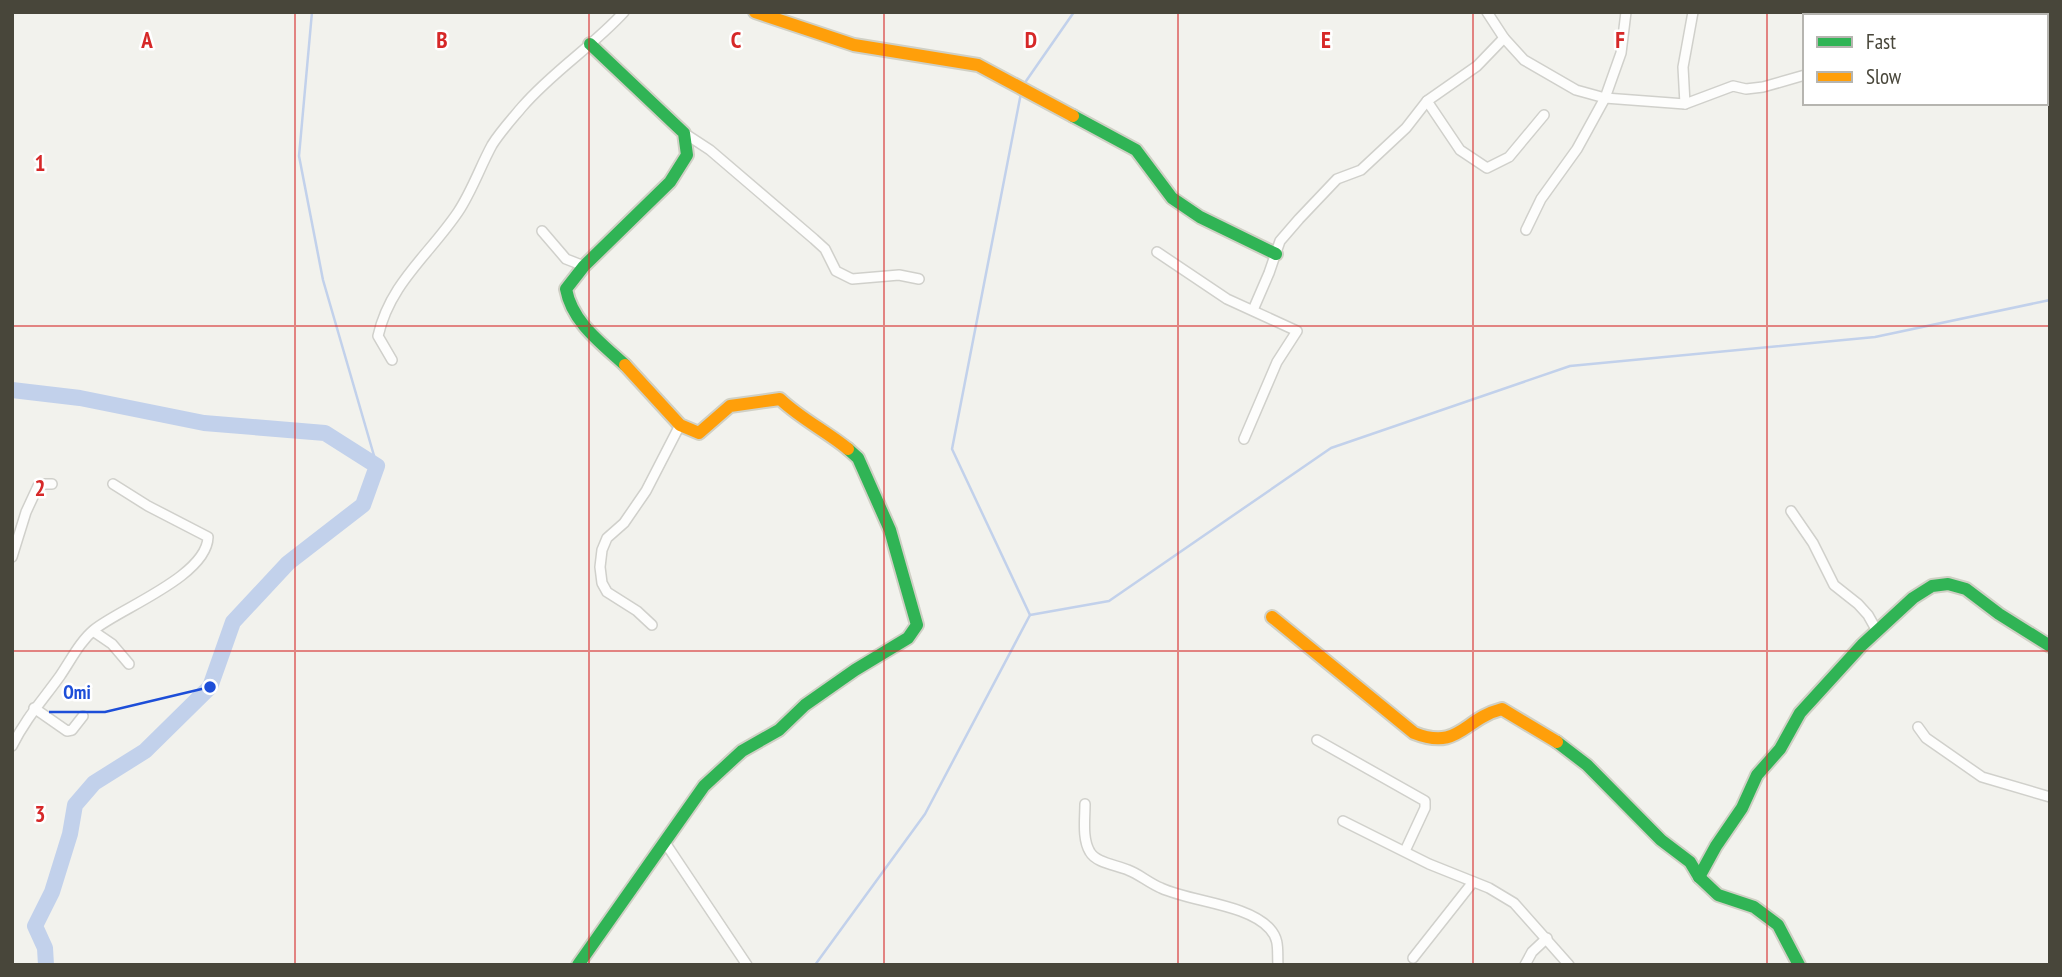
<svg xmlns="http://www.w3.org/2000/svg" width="2062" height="977" font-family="'PT Sans Narrow',sans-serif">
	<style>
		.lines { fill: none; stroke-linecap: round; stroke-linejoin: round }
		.stream { stroke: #c2d1eb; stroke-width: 2.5 }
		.river { stroke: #c2d1eb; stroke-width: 16 }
		.street-casing { stroke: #d0d0cb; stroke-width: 12 }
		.fast-casing { stroke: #d0d0c5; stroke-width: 16 }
		.slow-casing { stroke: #d0d0c5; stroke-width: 16 }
		.street { stroke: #fdfdfc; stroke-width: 9 }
		.fast { stroke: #30b455; stroke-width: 12 }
		.slow { stroke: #ff9f0a; stroke-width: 12 }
		.grid { fill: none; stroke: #d62828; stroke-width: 2; stroke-opacity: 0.55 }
		.grid-label { font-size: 23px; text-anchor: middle; font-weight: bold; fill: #d62828; stroke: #fff; stroke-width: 5; stroke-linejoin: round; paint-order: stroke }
		.leader { fill: none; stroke: #1d4ed8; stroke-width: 2.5 }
		.callout-dot { fill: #1d4ed8; stroke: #fff; stroke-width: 2.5 }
		.callout-label { font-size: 19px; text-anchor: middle; font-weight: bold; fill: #1d4ed8; stroke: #fff; stroke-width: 5; stroke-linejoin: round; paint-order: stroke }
	</style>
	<rect width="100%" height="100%" fill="#f2f2ed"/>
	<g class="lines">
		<g class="stream">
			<path d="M312 12 299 156 323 280 377 466"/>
			<path d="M1024 84 1074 12"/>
			<path d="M1030 615 1109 601 1331 448 1570 366 1875 337 2050 300"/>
			<path d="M815 965 925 814 1030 615 952 449 1021 93"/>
		</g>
		<path class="river" d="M12 390 80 398 204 423 325 433 377 466 363 505 288 563 233 622 210 687 145 751 94 783 75 805 70 834 52 892 35 926 45 948 46 965"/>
		<g class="street-casing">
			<g id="street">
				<path d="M1487 12 1504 38 1524 60 1576 90 1605 98 1685 104 1733 86 1746 89 1763 87 1805 75"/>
				<path d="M2046 50H2050"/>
				<path d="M1427 101 1460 150 1487 168 1509 157 1544 115"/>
				<path d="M1685 104 1683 67 1693 12"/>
				<path d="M684 133 710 150 814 239 825 249 836 271 852 279 899 275 919 279"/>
				<path d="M1526 230 1541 199 1577 149 1605 98 1621 53 1626 12"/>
				<path d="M542 231 566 259 584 266"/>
				<path d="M1157 252 1227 299 1297 331 1277 362 1244 439"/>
				<path d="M1253 310 1269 273 1280 241 1299 219 1337 179 1361 170 1406 128 1427 101 1477 66 1504 38"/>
				<path d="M392 360 378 336C390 283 429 255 458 212 472 191 480 167 492 145 500 132 512 119 522 107 553 71 592 47 624 12"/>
				<path d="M1791 511 1813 543 1834 585 1858 604 1868 615 1877 631"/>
				<path d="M12 557 26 512 39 484H52"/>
				<path d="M652 625 637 611 607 592 602 583 600 567 602 550 607 538 624 523 646 491 680 425"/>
				<path d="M93 631 112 644 129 664"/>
				<path d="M34 708 67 731 72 730 83 716"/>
				<path d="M1918 727 1926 738 1982 777 2050 797"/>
				<path d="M1317 740 1425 801V808L1405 851"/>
				<path d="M12 746C26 718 42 701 60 676 71 660 80 641 95 629 121 608 207 576 208 537L148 506 113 484"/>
				<path d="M1085 804C1085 819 1082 839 1090 852 1096 863 1117 865 1128 870 1139 874 1149 883 1161 888 1191 902 1248 904 1270 929 1280 940 1277 951 1278 965"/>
				<path d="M1343 821 1429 864 1489 888 1514 903 1569 965"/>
				<path d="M664 841 747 965"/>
				<path d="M1413 958 1473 882"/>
				<path d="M1525 965 1532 952 1547 938"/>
			</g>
		</g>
		<g class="fast-casing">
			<g id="fast">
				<path d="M590 44 684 133 687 155 670 182 584 266 566 289C572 322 601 343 625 365"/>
				<path d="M1073 116 1136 150 1172 198 1200 217 1276 254"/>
				<path d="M1557 742 1587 765 1661 840 1690 862 1699 877 1718 895 1754 907 1778 925 1799 965"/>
				<path d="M1699 877 1716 846 1742 808 1757 775 1780 749 1800 713 1862 645 1913 598 1932 586 1948 584 1966 589 1999 614 2050 646"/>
				<path d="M578 965 704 786 742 751 779 730 805 705 855 670 908 638 917 625 890 530 858 458 848 449"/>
			</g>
		</g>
		<g class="slow-casing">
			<g id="slow">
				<path d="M755 12 854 45 978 65 1073 116"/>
				<path d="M625 365 680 425 699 433 730 406 780 399C801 419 826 431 848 449"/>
				<path d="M1272 617 1414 733C1459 751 1463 719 1502 709L1557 742"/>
			</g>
		</g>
		<use href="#street" class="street"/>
		<use href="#fast" class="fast"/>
		<use href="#slow" class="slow"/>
	</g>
	<path class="grid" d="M295 12V965M589 12V965M884 12V965M1178 12V965M1473 12V965M1767 12V965M12 326H2050M12 651H2050"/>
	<g class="grid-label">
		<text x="147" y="48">A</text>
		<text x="442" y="48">B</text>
		<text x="736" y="48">C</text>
		<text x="1031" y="48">D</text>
		<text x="1326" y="48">E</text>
		<text x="1620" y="48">F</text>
		<text x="40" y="171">1</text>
		<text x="40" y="496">2</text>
		<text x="40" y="822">3</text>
	</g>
	<path class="leader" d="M210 687L105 712H49"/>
	<circle class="callout-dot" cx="210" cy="687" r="7"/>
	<g class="callout-label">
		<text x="77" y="699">Omi</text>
	</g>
	<rect width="2062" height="977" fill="none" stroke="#48463a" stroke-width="28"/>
	<rect x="1803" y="14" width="245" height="91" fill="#ffffff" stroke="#b6b5b0" stroke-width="2"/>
	<rect x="1817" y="37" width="35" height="10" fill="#30b455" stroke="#b6b5b0" stroke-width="2"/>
	<text x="1866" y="49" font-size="21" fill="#48463a">Fast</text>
	<rect x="1817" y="72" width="35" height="10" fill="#ff9f0a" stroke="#b6b5b0" stroke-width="2"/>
	<text x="1866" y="84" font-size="21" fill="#48463a">Slow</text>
</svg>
